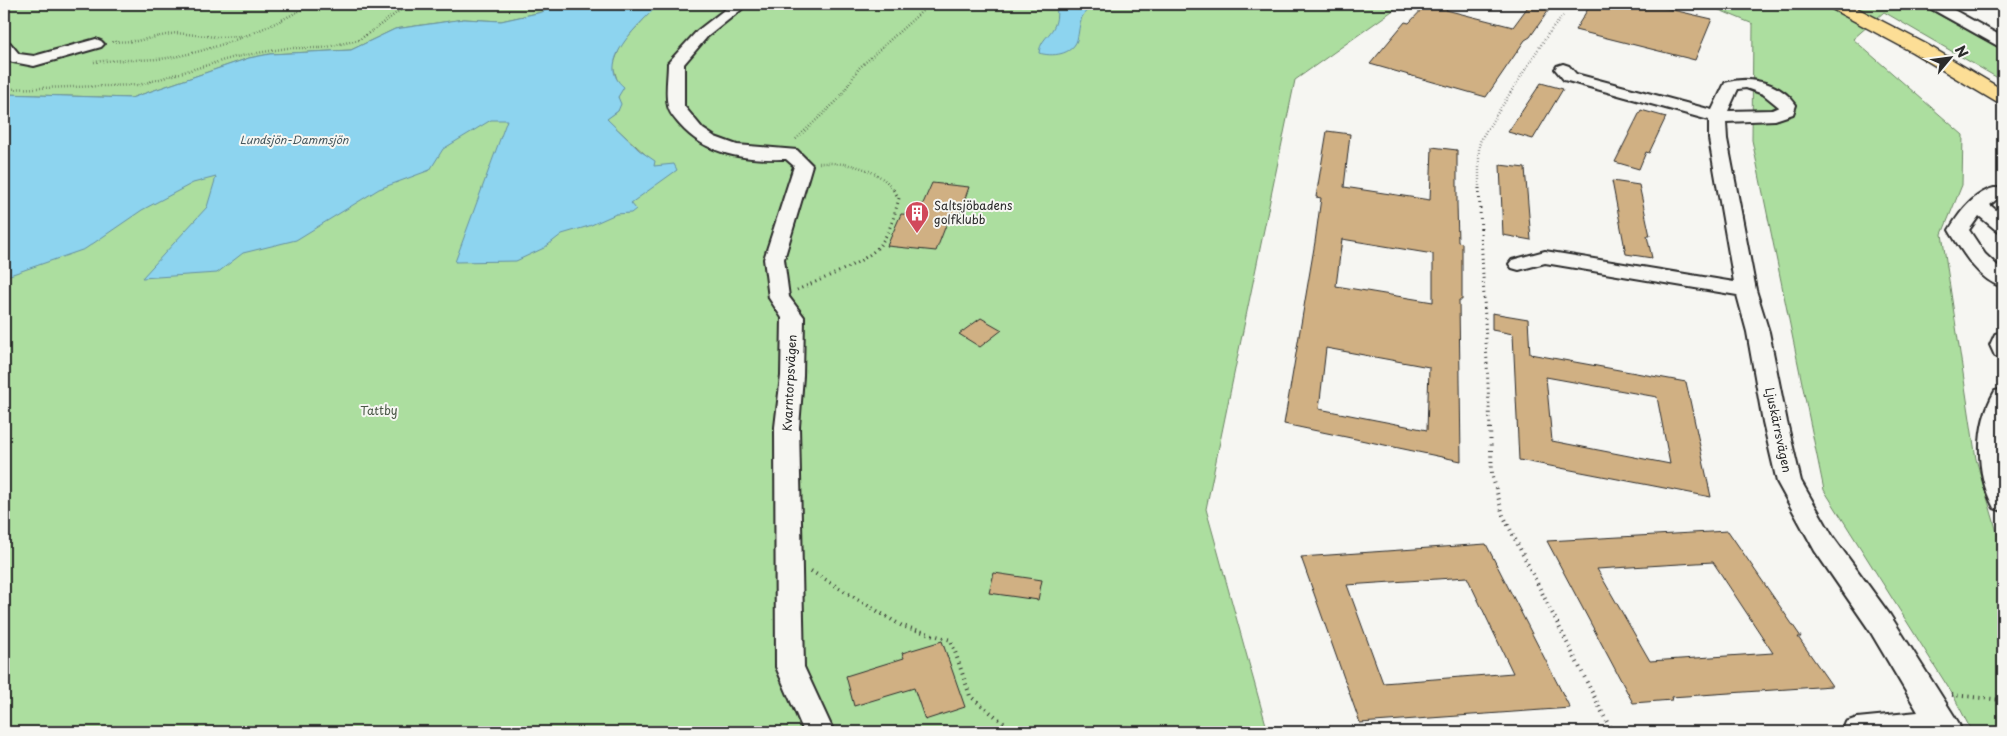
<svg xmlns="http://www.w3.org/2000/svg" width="2007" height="736" font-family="'Playpen Sans',sans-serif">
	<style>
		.green { fill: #acde9f; stroke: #6c8465 }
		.water { fill: #8dd4ef; stroke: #6690a1 }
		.building { fill: #d0b083; stroke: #2b2b2b; fill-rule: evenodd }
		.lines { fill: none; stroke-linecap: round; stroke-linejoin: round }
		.minor-casing { stroke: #2b2b2b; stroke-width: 4 }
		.major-casing { stroke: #2b2b2b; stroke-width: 3 }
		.path-far2 { stroke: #2b2b2b; stroke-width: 2.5; stroke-dasharray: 0.5 2.5; stroke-linecap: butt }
		.path-far1 { stroke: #2b2b2b; stroke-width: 3; stroke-dasharray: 1 4; stroke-linecap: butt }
		.path { stroke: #2b2b2b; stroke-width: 4; stroke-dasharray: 1 4.5; stroke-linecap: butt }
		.minor { fill: #f6f6f2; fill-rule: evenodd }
		.major { fill: #fcde96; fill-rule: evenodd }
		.labels { text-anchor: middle; stroke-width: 4; stroke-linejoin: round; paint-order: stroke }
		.far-water-label { font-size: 11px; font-style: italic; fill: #44555c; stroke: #f6f6f2 }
		.poi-label { font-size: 12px; fill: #2b2b2b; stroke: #f6f6f2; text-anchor: start }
		.street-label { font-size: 12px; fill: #2b2b2b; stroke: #f6f6f2 }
		.park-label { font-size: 12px; fill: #4b5848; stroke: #f6f6f2 }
	</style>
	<rect width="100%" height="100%" fill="#f6f6f2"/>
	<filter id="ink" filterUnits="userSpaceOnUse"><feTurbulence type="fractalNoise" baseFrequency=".02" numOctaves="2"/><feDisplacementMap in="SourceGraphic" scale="10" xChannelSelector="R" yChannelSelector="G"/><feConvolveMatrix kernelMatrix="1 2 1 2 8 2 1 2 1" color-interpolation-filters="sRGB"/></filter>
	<g filter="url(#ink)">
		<g class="green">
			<path d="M4 4H557L542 12 501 21 464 19 395 29 351 50 270 54 249 58 131 98 4 94Z"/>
			<path d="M653 4H1402L1295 80 1206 509 1268 732H4V165L489 68 646 155 606 119 618 111V83L613 66 621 44 655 7Z"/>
			<path d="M1705 4H1919L2003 50V81L1884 12 1853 39 1963 135 1962 185 1942 234 1976 459 2003 553V732H1972L1953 695 1824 490 1752 140 1753 24Z"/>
		</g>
		<g class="water">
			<path d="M557 4H653L656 7C639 25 594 63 624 87L618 97 621 104 618 111 607 119 639 150 655 161 654 166 674 164 677 170 631 203 636 209 631 213 616 214 589 226 562 234 544 248 516 261 455 262 507 120H491L443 149 430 170 379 189 296 240 243 253 217 273 142 278 207 207 216 177 193 183 142 210 85 249 4 277V94L131 98 249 58 270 54 351 50 395 29 464 19 501 21 542 12Z"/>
			<path d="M1056 4H1092C1089 8 1085 12 1082 17 1079 24 1079 33 1077 40 1072 55 1052 57 1039 53 1041 33 1061 35 1056 4Z"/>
		</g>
		<g class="building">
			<path d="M1427 4H1451L1446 10 1513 27 1530 4H1553L1530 37 1525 40 1486 97 1370 64 1405 22 1409 23Z"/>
			<path d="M1591 4H1647L1712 19 1695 60 1575 30Z"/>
			<path d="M1541 83 1563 89 1533 139 1508 132Z"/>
			<path d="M1641 110 1666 117 1649 153 1646 152 1639 169 1615 162Z"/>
			<path d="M1327 131 1350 134 1344 187 1430 200 1432 147 1457 150V204L1458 242 1462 243V300H1459L1461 461 1284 424 1315 242 1321 198 1316 197ZM1342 239 1433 254V302L1336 286ZM1326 348 1429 367 1427 430 1319 409Z"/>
			<path d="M1500 165 1525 168 1531 240 1503 235Z"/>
			<path d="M1612 181 1639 185 1650 236H1647L1652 258 1626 254Z"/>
			<path d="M932 183 969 187 957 221 948 220 936 251 887 246 901 214 918 215Z"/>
			<path d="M1492 313 1528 319 1530 354 1686 382 1711 497 1519 460 1513 334 1492 330ZM1546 377 1657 397 1670 464 1552 441Z"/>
			<path d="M981 318 1002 330 980 347 959 334Z"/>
			<path d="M1728 531 1801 637H1798L1832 686 1671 697 1672 700 1633 703 1547 541ZM1713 562 1773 653 1650 661 1597 569Z"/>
			<path d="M1486 544 1570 708 1360 723 1301 557ZM1467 577 1513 673 1383 683 1347 585Z"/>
			<path d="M994 573 1042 580 1038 600 989 593Z"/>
			<path d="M942 641 965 707 925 720 914 688 854 706 846 676 904 658 902 653Z"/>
		</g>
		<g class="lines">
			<g class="minor-casing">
				<g id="minor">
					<path d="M728 4H742V9L707 37 684 64V106L703 129 715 137 737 145 797 150 812 165 784 259 789 297 804 317 803 376 799 427 804 667 834 732H804L776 667 775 427 781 376 782 318 769 298 764 259 794 166 786 159C747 160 707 156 680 125 675 119 669 113 668 106 665 92 668 77 668 63L697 31 728 7Z"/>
					<path d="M1926 4H1943L2003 37V48L1998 46 1928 7Z"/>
					<path d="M96 39 101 41 104 44 101 47 34 66 8 61 4 56V41L10 43 19 54 34 56Z"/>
					<path d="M1563 64 1569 66 1576 74 1712 110 1725 83C1750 75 1781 83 1796 105L1793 114 1775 120 1726 122 1727 139 1756 290 1769 332 1787 422 1801 481 1833 537 1890 615 1958 722 1962 732H1842L1846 722 1857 718 1918 712 1870 631 1815 551 1777 482 1763 422 1747 332 1737 295 1545 263 1519 270 1512 268 1509 264 1512 260 1545 251 1734 282 1709 139V120L1564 80 1555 69 1557 66ZM1746 88 1763 94 1779 107 1772 110 1728 111 1738 89Z"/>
					<path d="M1994 188H2003V200L1997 199 1990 205 2003 216V232L1996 230 1979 216 1969 230 1985 254 2003 271V287C1979 281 1961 250 1949 230 1959 213 1974 193 1994 188Z"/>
					<path d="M2003 332V358L1995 356 1990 345 1995 334Z"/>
					<path d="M2003 389V511L1994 508C1975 473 1975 425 1995 391Z"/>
				</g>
			</g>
			<g class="major-casing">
				<path id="major" d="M1827 4H1849L1926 44 2003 90V104L1996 102 1912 52 1830 8Z"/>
			</g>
			<g class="path-far2">
				<path d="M112 42 136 41 176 33 216 37 242 36"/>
				<path d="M94 62C118 59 143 61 167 58 214 51 271 28 311 4"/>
				<path d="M4 89 139 85 235 57 287 48H322L359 40 409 4"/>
				<path d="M796 139 839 99 859 68 930 4"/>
				<path d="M819 163C844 162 877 167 893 189"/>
				<path d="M1479 189V146L1481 139 1548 34 1563 16"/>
			</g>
			<g class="path-far1">
				<path d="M1479 188 1490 429"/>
				<path d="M797 290C819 280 866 263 880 245 890 232 895 214 899 198L892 188"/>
			</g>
			<g class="path">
				<path d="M1490 428 1492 474 1503 515 1612 732"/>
				<path d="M811 571 902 626 951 640 970 696 1015 732"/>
				<path d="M1952 695 2003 700"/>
			</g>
			<use href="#minor" class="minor"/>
			<use href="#major" class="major"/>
		</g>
	</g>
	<defs>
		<g id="building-pin" transform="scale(1.25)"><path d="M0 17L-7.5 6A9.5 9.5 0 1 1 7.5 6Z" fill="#d1495b" stroke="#f6f6f2"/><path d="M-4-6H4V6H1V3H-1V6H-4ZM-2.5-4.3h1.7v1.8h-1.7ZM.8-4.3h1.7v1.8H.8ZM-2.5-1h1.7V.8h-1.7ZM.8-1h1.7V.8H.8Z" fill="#fff"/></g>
	</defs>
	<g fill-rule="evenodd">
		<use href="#building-pin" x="917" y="213"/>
	</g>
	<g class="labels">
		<g class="far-water-label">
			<text x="294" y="144">Lundsjön-Dammsjön</text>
		</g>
		<g class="poi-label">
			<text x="934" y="210">Saltsjöbadens<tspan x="934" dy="14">golfklubb</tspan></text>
		</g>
		<g class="street-label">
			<text transform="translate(790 383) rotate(-87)" y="4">Kvarntorpsvägen</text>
			<text transform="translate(1778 430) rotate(78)" y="4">Ljuskärrsvägen</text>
		</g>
		<g class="park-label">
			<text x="379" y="415">Tattby</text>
		</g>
	</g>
	<rect width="2007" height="736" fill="none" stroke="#f6f6f2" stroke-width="20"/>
	<rect x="10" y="10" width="1987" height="716" fill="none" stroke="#2b2b2b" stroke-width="2" filter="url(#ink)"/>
	<g transform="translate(1950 58) rotate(61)" stroke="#f6f6f2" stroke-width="4" paint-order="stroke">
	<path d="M0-4L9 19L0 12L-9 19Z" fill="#2b2b2b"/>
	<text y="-8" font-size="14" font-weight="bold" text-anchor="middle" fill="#2b2b2b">N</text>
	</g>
</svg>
